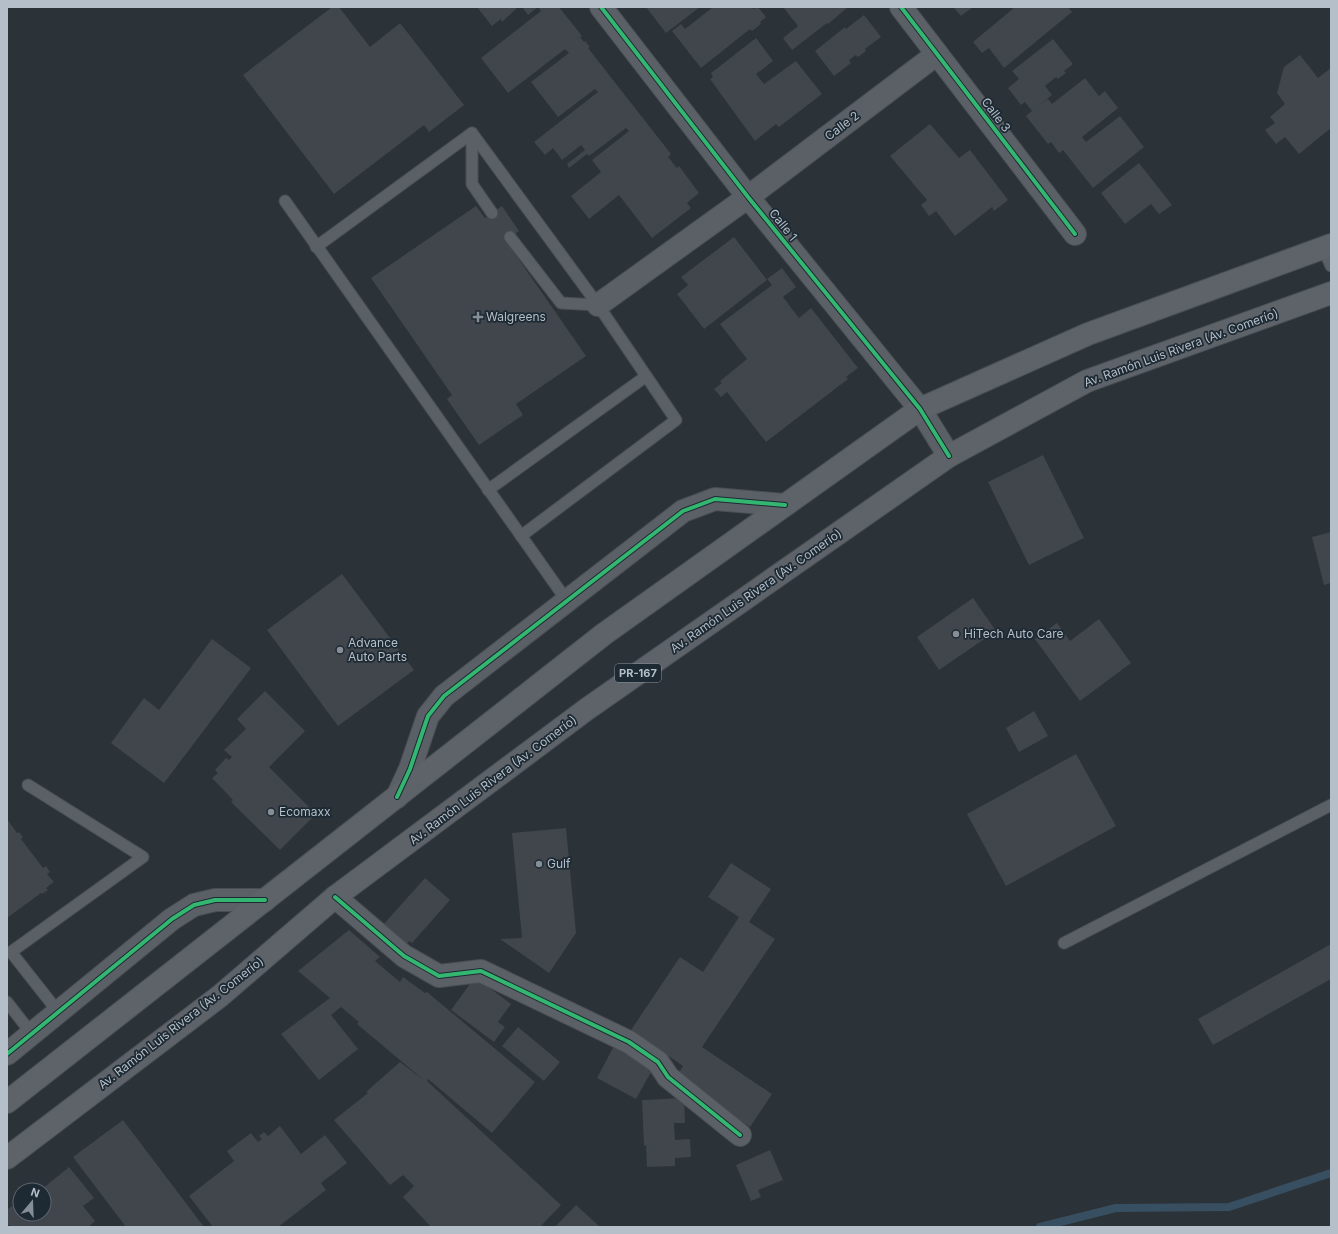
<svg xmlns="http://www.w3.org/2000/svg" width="1338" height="1234" font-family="Inter,sans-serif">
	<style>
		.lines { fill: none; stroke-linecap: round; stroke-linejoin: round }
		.stream { stroke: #384e61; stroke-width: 8 }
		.building { fill: #40464b }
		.lane-casing { stroke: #484e53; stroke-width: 13 }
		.street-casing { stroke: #484e53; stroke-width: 24 }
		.primary-casing { stroke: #484f55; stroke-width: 24 }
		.lane { stroke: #5b6066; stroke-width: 11 }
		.street { stroke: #5b6066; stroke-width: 22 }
		.primary { stroke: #5d6368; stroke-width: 22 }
		.cycleway-casing { stroke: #1d2933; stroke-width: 6 }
		.cycleway { stroke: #33b770; stroke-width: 4 }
		.poi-dot { fill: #858e96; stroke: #1d2933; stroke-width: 1.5 }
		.labels { text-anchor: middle; stroke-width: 3.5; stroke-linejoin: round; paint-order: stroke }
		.shield { fill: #1d2933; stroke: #87929c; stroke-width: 1 }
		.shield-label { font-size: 11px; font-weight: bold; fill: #b5bfc9 }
		.street-label { font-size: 12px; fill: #b5bfc9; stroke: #1d2933 }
		.poi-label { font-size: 12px; fill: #b5bfc9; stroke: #1d2933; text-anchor: start }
	</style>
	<rect width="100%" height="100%" fill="#2b3238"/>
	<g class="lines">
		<path class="stream" d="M1040 1227 1116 1208 1229 1207 1331 1173"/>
	</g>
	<g class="building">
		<path d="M332 7H339L370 47 400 23 464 105 429 132 424 125 334 194 243 75Z"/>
		<path d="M477 7H518L502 22 501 19 492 26Z"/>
		<path d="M522 7H559L582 36 580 37 584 42 585 41 590 47 588 48 671 154 668 157 677 168 679 166 699 193 687 203 691 208 652 238 619 195 589 219 571 196 601 172 592 160 629 131 626 128 589 156 587 154 569 168 567 164 585 150 581 145 562 160 553 148 545 155 534 142 598 92 595 89 558 117 531 82 569 53 565 49 508 93 481 58 541 11 538 7 528 15Z"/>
		<path d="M646 7H700L666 33Z"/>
		<path d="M713 7H752L753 9 758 7 766 17 760 22 761 24 752 31 750 29 701 68 672 31 681 24 685 29Z"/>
		<path d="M783 7H848L828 24 827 23 792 50 783 38 798 26Z"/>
		<path d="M953 7H973L961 16Z"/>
		<path d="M1015 7H1068L1072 12 1004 68 989 48 982 53 973 42Z"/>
		<path d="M864 15 881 37 865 49 866 51 858 57 856 55 849 60 851 63 834 76 815 51 845 27 846 29Z"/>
		<path d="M756 38 773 61 756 74 764 84 796 61 822 94 779 127 776 124 755 141 710 79 713 77 711 73Z"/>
		<path d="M1053 39 1073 64 1064 71 1066 73 1058 79 1056 77 1045 86 1052 95 1037 107 1048 99 1052 104 1085 78 1099 96 1105 91 1118 108 1082 137 1086 142 1120 116 1144 147 1093 188 1063 150 1059 153 1051 142 1048 144 1026 116 1032 111 1025 102 1021 105 1008 88 1019 79 1012 71Z"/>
		<path d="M1300 55 1318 78 1331 68V128L1299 154 1285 137 1276 144 1265 130 1275 123 1270 117 1285 104 1277 93 1284 67Z"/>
		<path d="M930 124 959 158 970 150 1008 200 994 211 992 207 955 236 936 211 929 216 921 205 927 200 890 156Z"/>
		<path d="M1139 163 1172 205 1159 214 1151 204 1125 224 1101 193Z"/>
		<path d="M476 206 485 218 502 206 519 231 506 241 586 356 516 404 523 415 479 445 447 399 452 395 371 278Z"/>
		<path d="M734 237 767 280 704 329 677 294 688 285 681 277Z"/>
		<path d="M782 268 796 287 783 297 799 318 811 308 858 368 846 377 848 379 766 442 727 392 721 397 714 389 722 383 720 381 747 359 720 324 772 285 767 279Z"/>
		<path d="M1043 455 1084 538 1029 565 988 482Z"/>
		<path d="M1331 532V583L1324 585 1312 537Z"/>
		<path d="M342 574 414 670 338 726 267 630Z"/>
		<path d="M973 598 996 631 939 670 917 637Z"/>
		<path d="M1099 619 1131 663 1080 701 1035 639 1057 623 1070 641Z"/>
		<path d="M212 639 251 668 164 783 111 743 144 698 159 710Z"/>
		<path d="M265 691 305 731 269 767 316 814 280 850 231 802 233 800 212 778 218 773 215 770 226 758 229 760 232 757 224 750 246 729 237 719Z"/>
		<path d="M1034 711 1048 736 1019 752 1006 728Z"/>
		<path d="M1076 754 1116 826 1006 886 967 814Z"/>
		<path d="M7 819 17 833 19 832 23 837 21 839 43 868 46 866 50 872 47 874 54 882 46 888 48 890 42 894 41 893 7 918Z"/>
		<path d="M566 828 576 933 549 973 500 939 522 938 512 833Z"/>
		<path d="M731 863 771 889 749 922 775 939 702 1047 772 1094 750 1127 676 1078 683 1066 631 1030 680 957 703 972 739 917 708 897Z"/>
		<path d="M425 878 450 900 412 943 409 941 406 945 383 925Z"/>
		<path d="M349 930 380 957 375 961 400 982 403 977 425 993 427 992 535 1082 492 1133 428 1079 427 1081 561 1205 540 1227H431L403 1197 414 1186 403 1175 390 1185 334 1120 368 1093 366 1092 400 1062 426 1082 357 1024 359 1022 341 1007 331 1015 358 1049 319 1080 281 1034 330 998 298 971Z"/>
		<path d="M1331 944V979L1213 1045 1198 1019Z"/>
		<path d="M475 977 511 1004 498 1022 505 1027 494 1042 451 1010Z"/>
		<path d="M518 1027 560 1062 544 1081 502 1046Z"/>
		<path d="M614 1046 634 1057 656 1063 636 1099 597 1078Z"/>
		<path d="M684 1098 685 1123H674L675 1140 690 1139 691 1157 675 1158V1166L647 1167 646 1145 644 1146 642 1100Z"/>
		<path d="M123 1120 204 1227H126L73 1157Z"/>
		<path d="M280 1126 301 1154 325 1135 347 1163 321 1183 326 1190 278 1227H213L189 1196 234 1161 227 1151 251 1133 258 1142 262 1139 259 1136 264 1132 268 1136Z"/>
		<path d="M770 1150 783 1180 758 1190 761 1197 751 1201 736 1165Z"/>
		<path d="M69 1167 94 1198 83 1206 95 1221 88 1227H12L7 1224V1210L12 1206 25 1219 29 1216 28 1214H44V1190H41Z"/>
		<path d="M576 1205 600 1227H555Z"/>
	</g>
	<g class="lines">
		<g class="lane-casing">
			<g id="lane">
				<path d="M472 133V184L492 213"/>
				<path d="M285 201 567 601"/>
				<path d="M510 237 561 303 598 305"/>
				<path d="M316 247 472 133 598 305 676 420 521 536"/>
				<path d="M1323 248 1331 266"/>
				<path d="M488 490 645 377"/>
				<path d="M28 785 143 857 11 952 59 1013"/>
				<path d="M1064 943 1331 805"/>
				<path d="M7 1002 32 1034"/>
			</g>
		</g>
		<g class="street-casing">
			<g id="street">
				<path d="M601 7 748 197 920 409 949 456"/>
				<path d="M901 7 1075 234"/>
				<path d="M598 305 748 197 937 54"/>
				<path d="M397 797 410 769 428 716 444 696 683 511 715 499 785 505"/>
				<path d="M335 897 404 956 439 976 481 971 629 1042 658 1062 668 1077 740 1135"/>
				<path d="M7 1054 172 919 194 905 215 900H265"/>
			</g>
		</g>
		<g class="primary-casing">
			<g id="primary">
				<path d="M7 1102 604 634 920 409 1088 334 1331 245"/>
				<path d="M7 1158 220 996 335 897 587 709 949 456 1087 381 1331 293"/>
			</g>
		</g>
		<use href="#lane" class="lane"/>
		<use href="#street" class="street"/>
		<use href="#primary" class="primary"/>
		<g class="cycleway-casing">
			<g id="cycleway">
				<path d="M601 7 748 197 920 409 949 456"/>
				<path d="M901 7 1075 234"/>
				<path d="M397 797 410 769 428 716 444 696 683 511 715 499 785 505"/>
				<path d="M335 897 404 956 439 976 481 971 629 1042 658 1062 668 1077 740 1135"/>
				<path d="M7 1054 172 919 194 905 215 900H265"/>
			</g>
		</g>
		<use href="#cycleway" class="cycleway"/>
	</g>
	<g class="poi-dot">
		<path d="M476 311h4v4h4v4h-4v4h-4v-4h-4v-4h4z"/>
		<circle cx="956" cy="634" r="4"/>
		<circle cx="340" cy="650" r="4"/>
		<circle cx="271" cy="812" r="4"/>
		<circle cx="539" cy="864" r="4"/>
	</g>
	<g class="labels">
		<rect class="shield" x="615" y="664" width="46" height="18" rx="3"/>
		<g class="shield-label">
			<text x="638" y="677">PR-167</text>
		</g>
		<g class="street-label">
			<text transform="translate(996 115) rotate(53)" y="4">Calle 3</text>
			<text transform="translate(842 126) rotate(-37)" y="4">Calle 2</text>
			<text transform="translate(783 225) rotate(51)" y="4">Calle 1</text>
			<text transform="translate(1181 348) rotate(-20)" y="4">Av. Ramón Luis Rivera (Av. Comerío)</text>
			<text transform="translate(756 591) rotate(-35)" y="4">Av. Ramón Luis Rivera (Av. Comerío)</text>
			<text transform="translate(493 780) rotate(-37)" y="4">Av. Ramón Luis Rivera (Av. Comerío)</text>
			<text transform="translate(181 1023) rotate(-38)" y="4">Av. Ramón Luis Rivera (Av. Comerío)</text>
		</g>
		<g class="poi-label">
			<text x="486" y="321">Walgreens</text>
			<text x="964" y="638">HiTech Auto Care</text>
			<text x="348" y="647">Advance<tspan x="348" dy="14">Auto Parts</tspan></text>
			<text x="279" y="816">Ecomaxx</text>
			<text x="547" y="868">Gulf</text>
		</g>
	</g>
	<rect width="1338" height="1234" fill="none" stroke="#b5bfc9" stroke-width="16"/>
	<g transform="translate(32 1202) rotate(19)"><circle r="19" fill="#1d2933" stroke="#5a656f"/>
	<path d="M0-3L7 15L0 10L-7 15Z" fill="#858e96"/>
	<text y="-6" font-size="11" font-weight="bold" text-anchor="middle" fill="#b5bfc9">N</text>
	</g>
</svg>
